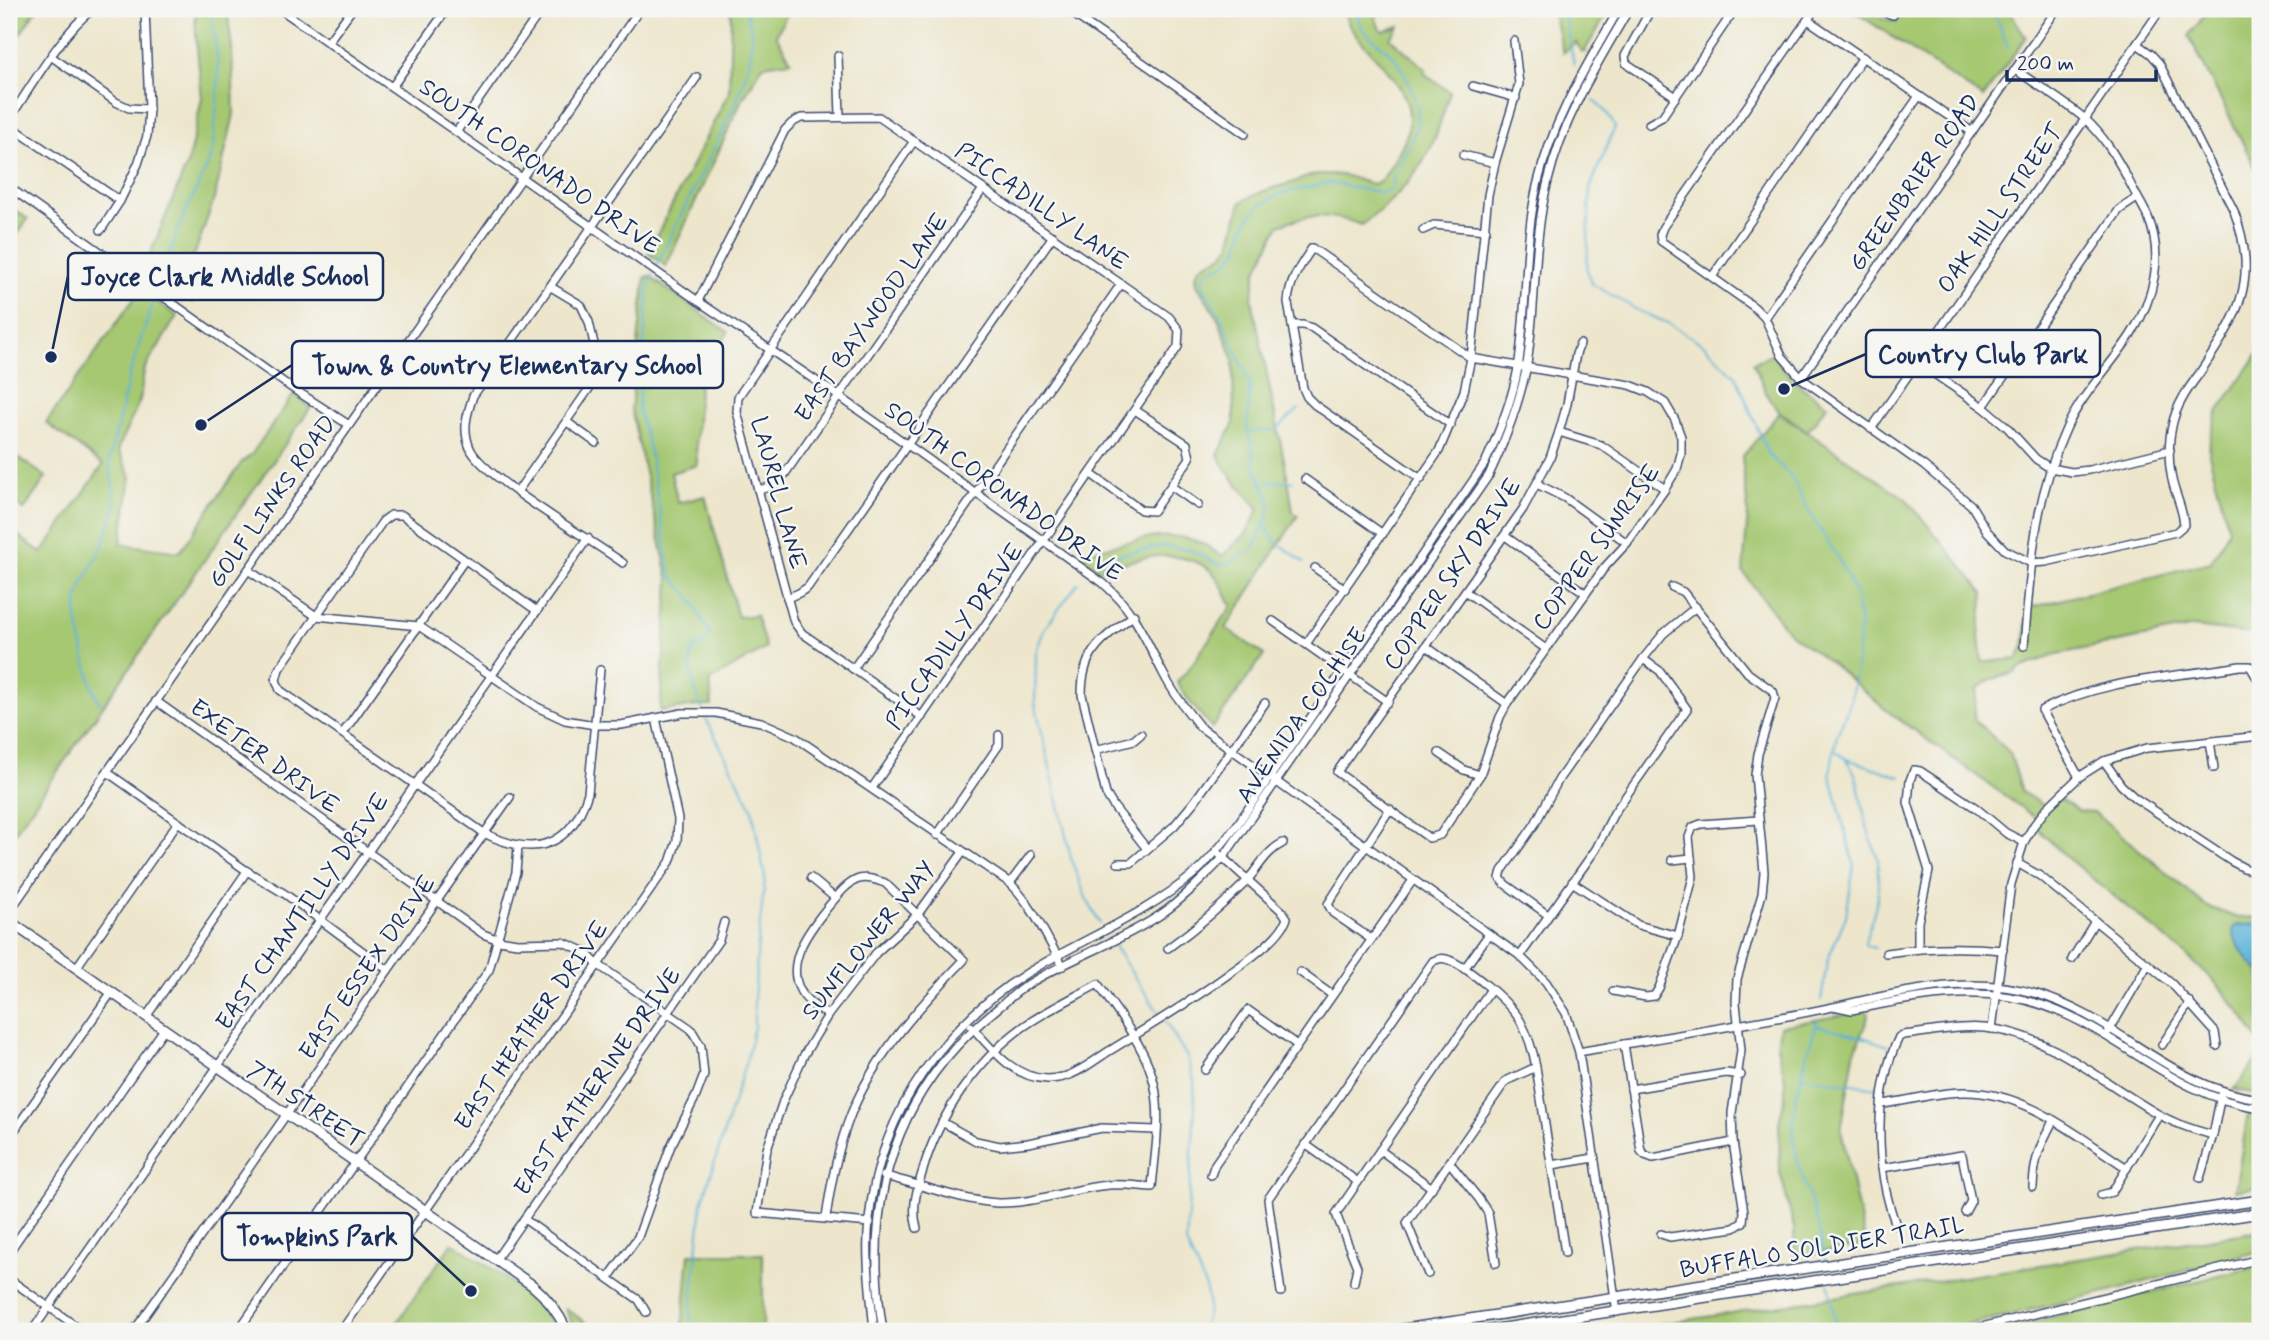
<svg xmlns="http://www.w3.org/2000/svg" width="2269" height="1340" font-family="Mynerve,sans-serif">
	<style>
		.green { fill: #a5c871; stroke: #607c68; stroke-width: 2 }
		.water { fill: #5bb2d8; stroke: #3b709b; stroke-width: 2 }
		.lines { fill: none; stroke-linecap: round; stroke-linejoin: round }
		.stream { stroke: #5bb2d8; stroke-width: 2 }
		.minor-casing { stroke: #3a4a6e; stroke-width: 10 }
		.major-casing { stroke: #3a4a6e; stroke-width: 12 }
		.minor { stroke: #fff; stroke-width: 7 }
		.major { stroke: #fff; stroke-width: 9 }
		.labels { text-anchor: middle; stroke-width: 5; stroke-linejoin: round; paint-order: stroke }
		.street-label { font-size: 24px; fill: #1b2f5e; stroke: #f6f6f2 }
		.leader { fill: none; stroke: #1b2f5e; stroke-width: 2.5 }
		.callout-dot { fill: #1b2f5e; stroke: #f6f6f2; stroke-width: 2.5 }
		.callout { fill: #f6f6f2; stroke: #1b2f5e; stroke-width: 2.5 }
		.callout-label { font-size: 26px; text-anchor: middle; font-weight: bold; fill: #1b2f5e }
	</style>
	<rect width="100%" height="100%" fill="#f6f6f2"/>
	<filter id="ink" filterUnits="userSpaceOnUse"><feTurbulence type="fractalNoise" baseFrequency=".0143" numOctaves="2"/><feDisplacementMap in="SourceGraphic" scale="14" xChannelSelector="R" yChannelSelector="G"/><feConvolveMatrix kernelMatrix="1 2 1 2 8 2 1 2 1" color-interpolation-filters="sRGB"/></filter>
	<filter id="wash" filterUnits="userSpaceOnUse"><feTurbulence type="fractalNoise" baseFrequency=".00686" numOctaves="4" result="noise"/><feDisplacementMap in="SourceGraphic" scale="28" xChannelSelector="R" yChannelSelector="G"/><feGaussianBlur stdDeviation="1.57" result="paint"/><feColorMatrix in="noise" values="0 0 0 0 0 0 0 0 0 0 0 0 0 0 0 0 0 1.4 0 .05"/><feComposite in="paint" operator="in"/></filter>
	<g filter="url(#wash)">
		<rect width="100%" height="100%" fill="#ede6cc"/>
		<g class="green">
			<path d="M9 9H37L9 50Z"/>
			<path d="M195 9H227L232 48 234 114 215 196 195 253 184 276 192 302 144 269 188 162 202 98 196 38Z"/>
			<path d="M731 9H790L776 35 791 61 763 65 741 102 666 266 648 253 729 92Z"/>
			<path d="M1347 9H1392L1375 16 1379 27 1383 31 1399 26 1390 38 1426 69 1424 73 1450 92C1443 112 1438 135 1428 153 1412 183 1388 205 1362 225 1330 214 1311 213 1279 225L1256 272 1252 299 1289 485 1293 512 1298 515 1226 628 1264 655 1212 728 1188 700 1177 682 1188 670 1232 606C1226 595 1221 582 1213 573 1207 566 1199 563 1190 560 1156 550 1133 561 1100 570L1081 556 1082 553C1116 546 1166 527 1199 542 1207 545 1215 552 1222 556L1246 534 1259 509 1232 478 1218 455 1234 423 1233 358 1218 318 1197 285 1196 277 1198 269 1204 264 1223 255 1230 245 1241 202C1257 192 1273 188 1291 183 1301 180 1311 174 1321 174 1331 174 1344 174 1353 178 1362 180 1369 187 1379 182 1385 178 1403 145 1406 137 1428 80 1336 38 1347 9Z"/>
			<path d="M1552 9H1610L1584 52 1581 51 1576 42 1563 53Z"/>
			<path d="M1851 9C1867 9 1880 20 1897 22L1898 9H2008L2026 37 1983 98Z"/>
			<path d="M2209 9H2260V177L2189 36Z"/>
			<path d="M9 206 28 219 9 247Z"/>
			<path d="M649 276 728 332 699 385 696 439 697 465 671 473 678 503 705 496 738 617 756 615 766 648 710 681 712 706H697L660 711 669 581 631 409 645 278Z"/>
			<path d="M140 290 177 316 144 370 140 400 118 449 131 477 121 544 180 552 242 462 251 455 294 394 311 407 9 841V529L42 553 103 465 46 423Z"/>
			<path d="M2260 351V635L2194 627 2053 655 2020 668 2014 673 1989 680 1977 689 1974 719 2010 753 2022 792 2047 808 2057 797 2079 811 2094 812 2206 906 2238 918 2260 917V1094L2234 1090 2259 1056V1041L2243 1016 2217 984 2186 955 2065 856 2034 825 2037 819 1886 710 1831 663 1789 633 1743 572 1748 512 1742 457 1779 413 1906 499 1984 593 1979 636 1982 662 2018 659 2024 646 2028 608 2211 562 2229 530 2209 454 2210 439 2218 412Z"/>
			<path d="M1773 353C1785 378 1805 389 1827 405L1808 431 1779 411 1769 399 1753 363Z"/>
			<path d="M9 451 46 477 24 510 9 499Z"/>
			<path d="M1866 1011 1869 1014 1854 1054 1841 1130 1866 1245 1795 1257 1794 1228 1780 1172 1779 1122 1785 1097V1079L1777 1046 1780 1026Z"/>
			<path d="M2248 1113 2260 1114V1187L2235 1191Z"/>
			<path d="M2260 1231V1251L2118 1289 1941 1331H1615Z"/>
			<path d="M452 1243C491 1268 533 1291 557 1331H391Z"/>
			<path d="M689 1254H763V1331H682Z"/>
			<path d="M2260 1266V1331H1997L2130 1297Z"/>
			<path d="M564 1307 597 1331H576Z"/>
		</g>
		<path class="water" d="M2260 924V973C2250 962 2233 944 2233 928L2237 925Z"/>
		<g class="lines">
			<g class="stream">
				<path d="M1563 9 1574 64"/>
				<path d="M1993 9 2008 48"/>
				<path d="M1594 101 1607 113 1615 127 1590 188 1587 269 1591 283 1639 311 1670 324 1704 345 1736 376 1768 454 1792 477 1806 507 1837 556 1855 592 1860 624 1856 669 1850 703 1837 735 1830 773 1854 865 1846 916 1828 959 1821 1000"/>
				<path d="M655 269 736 103C743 82 755 54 751 31 750 23 746 17 746 9"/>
				<path d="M653 274 649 284 638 409 649 448 670 573C675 583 683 588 689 596 698 607 701 622 710 633L704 644 694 648C685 666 696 691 702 709"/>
				<path d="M158 287 180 224 207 167 213 145 218 94V63L211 9"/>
				<path d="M1249 432 1276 430 1299 409"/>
				<path d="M1262 483 1293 481"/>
				<path d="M1265 525 1275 541 1304 562"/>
				<path d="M1101 564 1122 554 1163 546 1191 550 1220 565 1228 564 1249 552 1256 545 1268 516 1271 503 1255 468 1252 445 1247 429 1250 384 1222 319 1203 286 1202 280 1206 272 1225 264 1231 258 1238 250 1243 230 1250 216 1262 204 1282 193 1330 183 1383 193 1392 188C1394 157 1426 137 1416 102 1412 88 1403 70 1395 58 1382 42 1354 33 1358 9"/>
				<path d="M1078 583 1044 629 1036 652 1035 703 1072 862 1086 898 1100 923"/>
				<path d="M100 704 92 686 85 658 77 618V601L83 583 103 545 116 505 109 461 130 373 155 296"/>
				<path d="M1834 750 1847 759 1901 777"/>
				<path d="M1847 759 1856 776 1867 827 1878 860V898L1865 942 1866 946 1875 948"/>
				<path d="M1114 946 1161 1016"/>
				<path d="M1165 1021 1187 1057 1194 1081 1195 1108 1186 1243C1198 1274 1219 1297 1201 1331"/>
				<path d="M1817 1021C1806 1063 1788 1103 1795 1147 1798 1171 1808 1191 1815 1214 1820 1229 1822 1246 1825 1261"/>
				<path d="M1816 1025 1862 1037 1888 1046"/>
				<path d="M1802 1076 1877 1088"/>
				<path d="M1829 1284 1837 1331"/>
				<path d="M689 1331 702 1203 747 1058 754 1027V1002L758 942 765 878 752 808 705 717"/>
			</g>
		</g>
	</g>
	<g filter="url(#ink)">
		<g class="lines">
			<g class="minor-casing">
				<g id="minor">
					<path d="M280 9 698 301 840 397 1103 583C1136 612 1144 637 1163 673 1173 693 1186 710 1200 727L1520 956 1546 982 1566 1013 1579 1052 1617 1312"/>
					<path d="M1066 9 1245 134"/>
					<path d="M1651 9 1625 56 1626 63 1676 97"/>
					<path d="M1815 9 1663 227 1660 235 1661 241 1754 307 1765 318 1782 356 1801 378 1924 466 1971 505 1987 531 2005 550 2031 563 2046 562 2176 532 2184 525C2183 507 2173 491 2171 474 2168 459 2169 439 2172 426 2176 406 2187 390 2199 374 2238 316 2260 282 2234 211L2159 63 2151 54 2137 44"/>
					<path d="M1873 9 1893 15"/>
					<path d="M1808 20 1972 132"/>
					<path d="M328 42 352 9"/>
					<path d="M838 56 840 116"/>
					<path d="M52 57 116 102 129 108 149 109"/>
					<path d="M2016 70C2038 86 2064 101 2085 119 2104 136 2116 157 2128 179 2134 192 2142 204 2148 217 2164 256 2154 298 2132 333 2112 365 2082 393 2066 429 2033 501 2031 568 2024 646"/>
					<path d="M1473 86 1516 98"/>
					<path d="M392 87 447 9"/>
					<path d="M9 119C32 86 61 33 93 9"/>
					<path d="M1649 124 1662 117 1735 9"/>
					<path d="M9 125 120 201"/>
					<path d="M457 131 542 9"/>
					<path d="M914 141 738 397 737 412 794 622 802 633 922 717"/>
					<path d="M1463 155 1495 163"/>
					<path d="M9 187 289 386 349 425"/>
					<path d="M101 230 120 201 138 164 147 136 149 109 145 9"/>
					<path d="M1423 230 1434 225 1486 230"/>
					<path d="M1712 277 1863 57"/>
					<path d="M698 301 785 130 792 123 801 118 879 117 1169 317 1179 330 1178 347 872 788"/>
					<path d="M1765 318 1919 96"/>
					<path d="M1292 325H1303L1312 328 1451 425"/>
					<path d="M1917 362 1983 407 2006 426 2036 459 2050 468 2072 472 2089 470 2170 450"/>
					<path d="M1801 378 2057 9"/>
					<path d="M1983 407 2119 210 2137 198"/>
					<path d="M567 422 596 443"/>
					<path d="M1871 429 2161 9"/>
					<path d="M1559 432 1601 445 1665 489"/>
					<path d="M1091 474 1141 510 1153 511 1190 458 1187 444 1135 410"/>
					<path d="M1305 479 1383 534"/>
					<path d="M1421 479 1315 405 1307 397 1303 388 1288 303C1289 281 1300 266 1312 248L1471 358 1630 385 1648 392 1665 403 1675 420 1681 437V454L1677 469 1665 489 1627 543 1604 568 1507 704 1500 717 1480 775 1440 835 1429 838 1337 772 1523 509 1550 458 1559 432 1567 404 1576 354 1580 344"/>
					<path d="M1537 484 1565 498 1627 543"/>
					<path d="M1171 486 1198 505"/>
					<path d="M758 490 770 487 780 481 983 189"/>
					<path d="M517 492 593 383 597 373V357L589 322 581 305 551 287"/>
					<path d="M1505 536 1585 593"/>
					<path d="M623 563C593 541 481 476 470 448 462 429 467 414 473 396L697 77"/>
					<path d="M1315 568 1345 589"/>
					<path d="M248 570 316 616 419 626 537 707 565 720 595 725H621L682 713H716L761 722 795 737 1010 883C1034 907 1046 937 1063 966"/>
					<path d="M1466 592 1546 649"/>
					<path d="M787 598 799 593 808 587 1053 236"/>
					<path d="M537 611 402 515H391L383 521 279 669 276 680 280 690 484 833C534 858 571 848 588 793L600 670"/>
					<path d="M1134 615C1101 640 1082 651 1082 695L1106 794 1114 807 1147 849"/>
					<path d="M1273 621 1388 702"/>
					<path d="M1306 644 1439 451 1464 391 1471 358 1488 195 1495 163 1519 84 1514 41"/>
					<path d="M1427 647 1507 704"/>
					<path d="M853 669 1121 284"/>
					<path d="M156 701 483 934 499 940 517 943 563 942 584 951 597 964 691 1029 701 1046 704 1075 696 1096 670 1148 638 1237 609 1277"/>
					<path d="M343 733 464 561"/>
					<path d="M2210 741 2214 768"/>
					<path d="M1095 750 1134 740 1141 734"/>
					<path d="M1439 753 1464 770 1480 775"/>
					<path d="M2104 761 2121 785 2135 798 2231 861 2244 868 2260 873"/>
					<path d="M107 772 247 871 285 894 388 970"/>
					<path d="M2079 777 2042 710C2106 678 2171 678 2240 666H2250L2260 683"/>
					<path d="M937 835 999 745V735"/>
					<path d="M1672 860 1691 858"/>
					<path d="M1118 863H1131L1174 826 1194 802 1265 703"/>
					<path d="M2017 863 2040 876 2172 984 2215 1032 2217 1046"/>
					<path d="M811 878 835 898"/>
					<path d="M1572 882 1638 925 1678 936"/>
					<path d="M1010 883 1031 855"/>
					<path d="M9 912 640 9"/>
					<path d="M1548 915 1505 884 1500 878 1502 871 1535 824 1559 779 1643 659 1663 634 1696 607"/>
					<path d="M1371 939 1333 913 1328 904 1390 809"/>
					<path d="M1168 948C1196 928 1221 907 1245 883 1258 869 1266 851 1283 843"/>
					<path d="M1918 948V922L1929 871 1908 803 1910 780 1914 770 1920 771 1976 808 2006 833 2024 842"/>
					<path d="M1886 953C1925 947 1963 946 2003 950"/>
					<path d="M1520 956 1596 849 1614 813 1687 709 1660 671 1643 659"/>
					<path d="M2072 959 2095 921"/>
					<path d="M76 968 178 822"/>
					<path d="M1464 969 1489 934"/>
					<path d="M1300 972 1332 995"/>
					<path d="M1613 991 1646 997 1654 996 1659 988 1678 936 1693 877 1689 837 1693 827 1701 824 1759 820"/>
					<path d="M1838 1007 1852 1010C1922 996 1992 981 2060 1012 2132 1043 2178 1097 2260 1108"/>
					<path d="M146 1017 247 871"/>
					<path d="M971 1026C992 1049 1013 1078 1047 1079 1052 1079 1058 1078 1063 1077 1079 1073 1095 1060 1109 1051 1150 1026 1192 1001 1230 973 1246 962 1282 936 1287 918L1283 912 1220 855"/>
					<path d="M1992 1029 2011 884 2024 842 2034 825 2047 808 2079 777 2104 761 2147 748 2260 736"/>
					<path d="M2109 1031 2148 964"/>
					<path d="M1624 1044 1641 1151 1645 1155 1653 1158 1733 1142"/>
					<path d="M2162 1045 2190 1002"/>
					<path d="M1579 1052C1652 1039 1725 1028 1798 1014 1877 1000 1957 970 2037 994 2118 1018 2173 1089 2260 1099"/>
					<path d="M1205 1070 1248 1010 1297 1045"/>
					<path d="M1631 1089 1726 1073 1741 1075"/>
					<path d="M1882 1104C1909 1101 1936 1092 1963 1092 2026 1091 2077 1136 2127 1168"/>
					<path d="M942 1122 976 1141 1000 1146 1028 1143 1102 1128 1156 1130"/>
					<path d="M9 1138 111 993"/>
					<path d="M1305 1144 1358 1182"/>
					<path d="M1380 1150 1432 1188"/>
					<path d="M1450 1163 1479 1199 1488 1213 1496 1263"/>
					<path d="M1552 1165 1594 1158"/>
					<path d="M1882 1168 1962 1155 1971 1201 1965 1212"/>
					<path d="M1211 1175 1215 1164 1413 880"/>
					<path d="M884 1176C920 1184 961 1201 998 1203 1036 1204 1072 1188 1109 1185 1123 1184 1138 1186 1152 1187 1155 1153 1162 1116 1154 1083 1146 1047 1118 1014 1098 984 1073 998 1047 1010 1023 1027 976 1061 939 1115 923 1170 917 1189 911 1208 917 1228"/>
					<path d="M2200 1178 2213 1135 2221 1095"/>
					<path d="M2033 1187C2034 1160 2040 1145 2053 1121"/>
					<path d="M2101 1195 2112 1192 2159 1115"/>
					<path d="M826 1218C831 1182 838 1147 851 1114 876 1053 920 1006 964 960L885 883C876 880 869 877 859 879 846 883 836 898 827 908 810 929 785 961 800 990 805 1001 818 1008 828 1015"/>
					<path d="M524 1219 639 1300 646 1312"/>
					<path d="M870 1223 757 1213 767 1149 783 1101 804 1055 828 1015 876 953 918 914 963 852"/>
					<path d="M1896 1225C1875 1170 1873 1090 1899 1037L1903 1035C1932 1032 1965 1024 1994 1029 2057 1039 2104 1084 2158 1114 2175 1124 2194 1130 2213 1135"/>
					<path d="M1661 1234 1670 1237 1734 1228 1743 1222 1744 1212 1733 1142 1732 1113 1741 1050 1736 1003 1737 979 1762 894 1764 872 1755 775 1758 754 1775 698 1773 691 1748 673 1683 592 1672 587"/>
					<path d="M9 1252 164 1029"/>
					<path d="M496 1259 719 940 724 922"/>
					<path d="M1428 1274 1407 1223 1506 1081 1536 1067"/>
					<path d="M9 1279 83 1331"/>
					<path d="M1354 1282 1357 1267 1336 1214 1491 989"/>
					<path d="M1281 1292 1268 1199 1433 961C1438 959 1443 957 1449 960 1469 968 1509 1002 1520 1020 1528 1035 1533 1050 1536 1067L1565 1253"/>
					<path d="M32 1331 588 538"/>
					<path d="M134 1331 510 797"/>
					<path d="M238 1331 489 970 516 872 518 847"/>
					<path d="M341 1331 670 862 677 841 678 819 656 718"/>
					<path d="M874 1331C871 1294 865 1258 869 1220 879 1110 949 1016 1044 963 1095 934 1150 911 1195 873 1211 859 1224 842 1237 825L1485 463C1499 433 1512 401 1518 368 1528 307 1523 242 1538 182 1553 119 1587 65 1619 9"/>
					<path d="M883 1331C862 1202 893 1091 998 1008 1008 1000 1017 991 1027 985 1070 958 1118 943 1160 915 1183 899 1203 878 1223 858L1489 475C1505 441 1518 407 1526 370 1537 308 1532 242 1548 181 1563 118 1597 64 1629 9"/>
					<path d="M1965 1331 2260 1259"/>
				</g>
			</g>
			<g class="major-casing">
				<g id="major">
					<path d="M9 921 532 1285C548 1298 558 1312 567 1331"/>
					<path d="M1390 1331 2260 1200"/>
					<path d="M1484 1331 2260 1213"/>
				</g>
			</g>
			<use href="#minor" class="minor"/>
			<use href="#major" class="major"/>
		</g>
	</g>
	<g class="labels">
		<g class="street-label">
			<text transform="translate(540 166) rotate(35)" y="8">SOUTH CORONADO DRIVE</text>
			<text transform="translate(1914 182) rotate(-55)" y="8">GREENBRIER ROAD</text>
			<text transform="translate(1042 206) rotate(35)" y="8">PICCADILLY LANE</text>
			<text transform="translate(2000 208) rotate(-55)" y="8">OAK HILL STREET</text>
			<text transform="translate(871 317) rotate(-55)" y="8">EAST BAYWOOD LANE</text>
			<text transform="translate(1004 491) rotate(36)" y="8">SOUTH CORONADO DRIVE</text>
			<text transform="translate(779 493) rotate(75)" y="8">LAUREL LANE</text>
			<text transform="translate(272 501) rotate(-55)" y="8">GOLF LINKS ROAD</text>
			<text transform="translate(1596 547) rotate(-54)" y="8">COPPER SUNRISE</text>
			<text transform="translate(1452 574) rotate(-56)" y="8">COPPER SKY DRIVE</text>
			<text transform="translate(954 636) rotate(-55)" y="8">PICCADILLY DRIVE</text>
			<text transform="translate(1301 715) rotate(-55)" y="8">AVENIDA COCHISE</text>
			<text transform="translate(265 756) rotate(36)" y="8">EXETER DRIVE</text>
			<text transform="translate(302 911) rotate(-55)" y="8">EAST CHANTILLY DRIVE</text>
			<text transform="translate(868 940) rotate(-51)" y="8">SUNFLOWER WAY</text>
			<text transform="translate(367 967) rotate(-55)" y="8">EAST ESSEX DRIVE</text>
			<text transform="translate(531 1025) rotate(-55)" y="8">EAST HEATHER DRIVE</text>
			<text transform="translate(597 1081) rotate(-55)" y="8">EAST KATHERINE DRIVE</text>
			<text transform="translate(306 1104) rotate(34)" y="8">7TH STREET</text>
			<text transform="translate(1822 1247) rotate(-9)" y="8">BUFFALO SOLDIER TRAIL</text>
		</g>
	</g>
	<path class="leader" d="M51 357L68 276M1784 389L1866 354M201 425L292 365M471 1291L412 1236"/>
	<g class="callout-dot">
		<circle cx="51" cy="357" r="7"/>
		<circle cx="1784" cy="389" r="7"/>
		<circle cx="201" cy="425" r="7"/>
		<circle cx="471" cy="1291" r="7"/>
	</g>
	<g class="callout">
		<rect x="68" y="253" width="315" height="47" rx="7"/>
		<rect x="1866" y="330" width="234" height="47" rx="7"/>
		<rect x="292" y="341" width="431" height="47" rx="7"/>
		<rect x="222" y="1213" width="190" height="47" rx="7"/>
	</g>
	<g class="callout-label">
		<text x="225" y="285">Joyce Clark Middle School</text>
		<text x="1983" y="363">Country Club Park</text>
		<text x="507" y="374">Town &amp; Country Elementary School</text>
		<text x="317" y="1245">Tompkins Park</text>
	</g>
	<rect width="2269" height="1340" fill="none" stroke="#f6f6f2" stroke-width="35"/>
	<path d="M2007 70v10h149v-10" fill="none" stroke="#1b2f5e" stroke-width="3.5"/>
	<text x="2017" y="70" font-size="21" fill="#1b2f5e" stroke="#f6f6f2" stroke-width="5" paint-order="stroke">200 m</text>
</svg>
